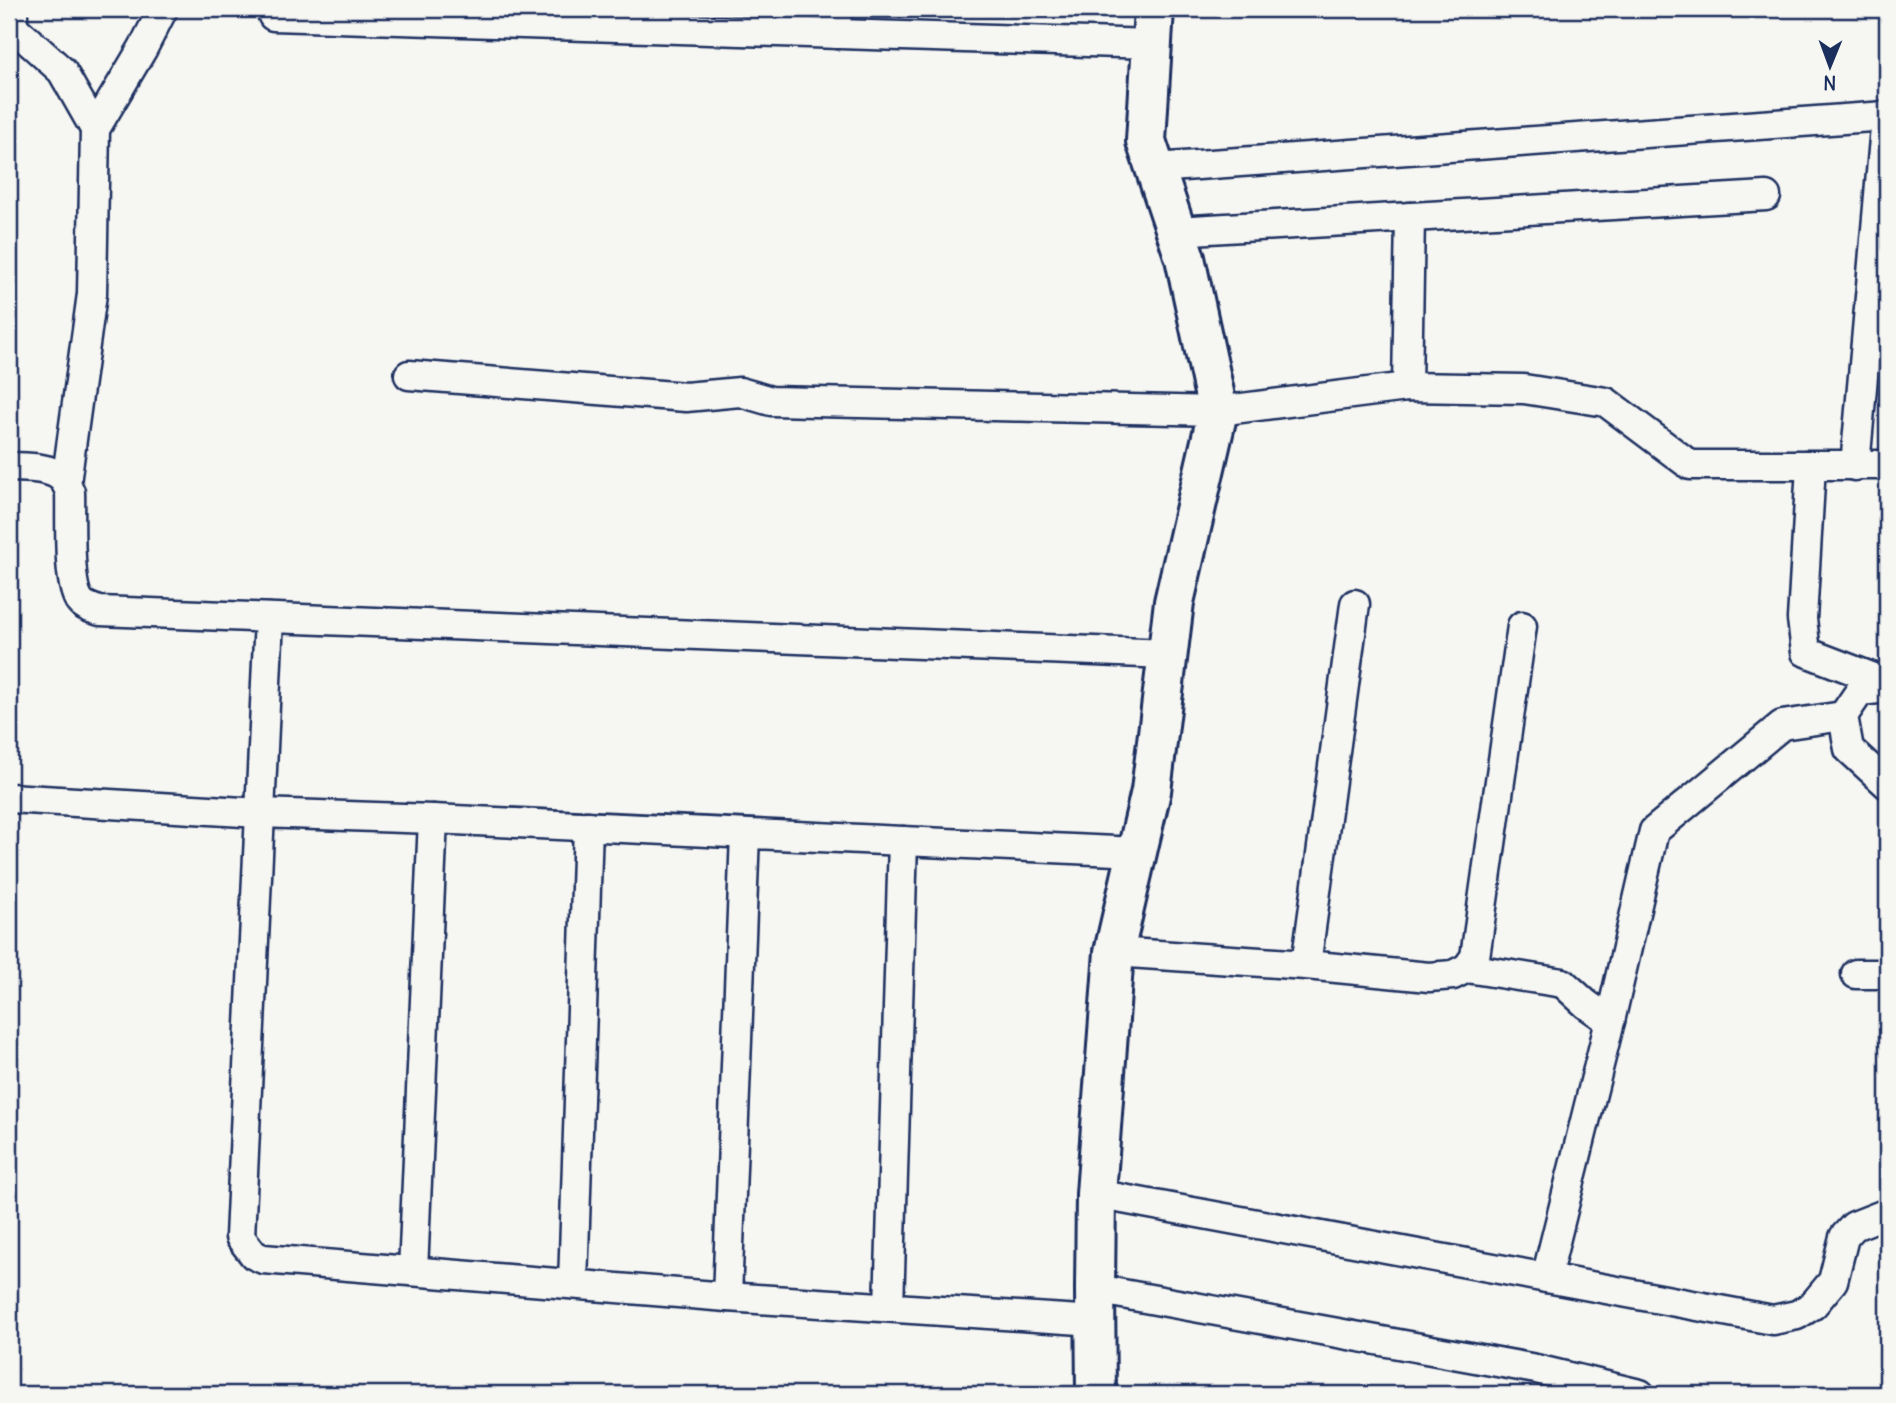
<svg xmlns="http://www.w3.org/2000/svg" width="1896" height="1403" font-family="Delius,sans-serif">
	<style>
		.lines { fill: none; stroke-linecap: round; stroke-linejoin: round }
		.street-casing { stroke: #1b2f5e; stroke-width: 33 }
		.secondary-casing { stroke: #1b2f5e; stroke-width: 44 }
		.street { stroke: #f6f6f2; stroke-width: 28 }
		.secondary { stroke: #f6f6f2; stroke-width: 38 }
	</style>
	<rect width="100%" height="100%" fill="#f6f6f2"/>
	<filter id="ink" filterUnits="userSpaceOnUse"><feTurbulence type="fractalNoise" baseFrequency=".0143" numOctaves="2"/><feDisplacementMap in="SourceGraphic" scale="14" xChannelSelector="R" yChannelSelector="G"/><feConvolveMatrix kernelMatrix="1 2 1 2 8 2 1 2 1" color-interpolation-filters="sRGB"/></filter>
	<g filter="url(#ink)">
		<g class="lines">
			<g class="street-casing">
				<g id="street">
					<path d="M13 9V27L62 71 95 129"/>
					<path d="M836 9 837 34"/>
					<path d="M273 16 1152 44"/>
					<path d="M1155 168 1886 116"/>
					<path d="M1176 231 1766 196"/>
					<path d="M409 375 686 397 740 392 771 401 1218 411 1407 387 1524 389 1606 402 1690 465H1887"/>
					<path d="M1407 387 1410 217"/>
					<path d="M1811 466 1802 619 1806 652 1887 683"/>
					<path d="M1855 466 1886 116H1887"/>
					<path d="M9 467C24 468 48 466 61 477 65 480 68 487 70 492 71 515 67 585 80 601 85 607 93 609 100 611L1168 654"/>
					<path d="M66 483 92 294 95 129 143 48 163 9"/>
					<path d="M1887 688 1860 691 1843 716 1849 749 1887 784"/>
					<path d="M9 798 260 813 269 618"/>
					<path d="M1114 952 1306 965 1429 977 1453 975 1467 968 1475 957 1522 626"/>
					<path d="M1306 965 1355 604"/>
					<path d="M1467 968 1563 983 1586 1004 1610 1021 1546 1278"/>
					<path d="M1856 974H1887"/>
					<path d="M1610 1021 1654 831 1782 725 1843 716"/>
					<path d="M1096 1194 1773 1320 1797 1315 1813 1305 1833 1281 1844 1237 1854 1226 1887 1213"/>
					<path d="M413 1271 433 819"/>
					<path d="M573 1284 588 826"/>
					<path d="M1095 1289 1536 1369 1640 1394"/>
					<path d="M727 1297 745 834"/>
					<path d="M889 1307 903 841"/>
					<path d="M1096 1321 727 1297 263 1259 254 1255 240 1237 260 813 433 819 1137 852"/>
				</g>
			</g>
			<g class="secondary-casing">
				<path id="secondary" d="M1096 1394 1095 1289 1096 1194 1114 952 1151 791 1174 602 1218 411 1185 258 1146 141 1154 9"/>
			</g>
			<use href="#street" class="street"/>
			<use href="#secondary" class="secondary"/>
		</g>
	</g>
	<rect width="1896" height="1403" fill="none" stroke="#f6f6f2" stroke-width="35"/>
	<rect x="18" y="18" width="1861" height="1368" fill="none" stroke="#1b2f5e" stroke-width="2.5" filter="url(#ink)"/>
	<g transform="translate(1830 66) rotate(181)" stroke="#f6f6f2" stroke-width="5" paint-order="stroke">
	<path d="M0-5L12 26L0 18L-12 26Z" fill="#1b2f5e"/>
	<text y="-10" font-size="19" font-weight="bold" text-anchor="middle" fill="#1b2f5e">N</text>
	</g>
</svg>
